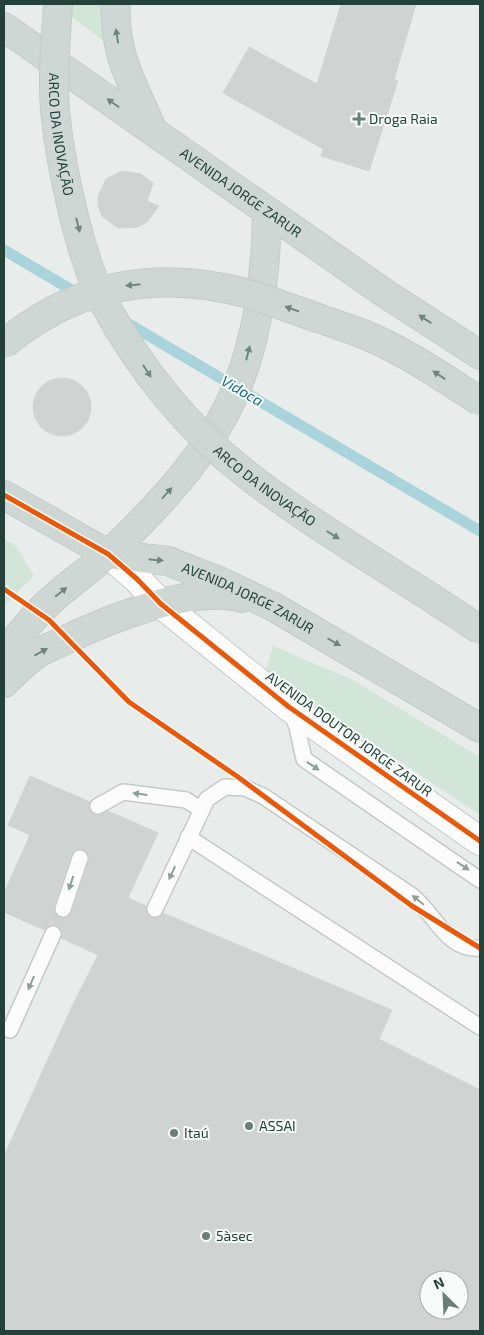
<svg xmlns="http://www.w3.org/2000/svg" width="484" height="1335" font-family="'Exo 2',sans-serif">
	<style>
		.green { fill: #d1e6d8 }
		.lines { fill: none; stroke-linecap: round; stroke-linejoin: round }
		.stream { stroke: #a9d4db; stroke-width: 11 }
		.building { fill: #cfd4d2; stroke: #d1d6d4; fill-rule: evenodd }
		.service-casing { stroke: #c5cac8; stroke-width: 18 }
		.minor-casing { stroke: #c5cac8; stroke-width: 30 }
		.primary-casing { stroke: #c3ccc9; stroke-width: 30 }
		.service { stroke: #fcfcfc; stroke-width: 15 }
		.minor { stroke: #fcfcfc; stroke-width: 28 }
		.primary { stroke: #cfd7d5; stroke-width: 28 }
		.primary-bridge-casing { stroke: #c3ccc9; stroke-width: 30; stroke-linecap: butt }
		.primary-bridge { stroke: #cfd7d5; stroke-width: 28 }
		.cycleway-casing { stroke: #f7fbf9; stroke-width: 8 }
		.cycleway { stroke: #e8590c; stroke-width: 5 }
		.oneway { fill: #718580 }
		.oneway2 { fill: #909f9b }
		.poi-dot { fill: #697e78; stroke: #f7fbf9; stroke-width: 2 }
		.labels { text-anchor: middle; stroke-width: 4; stroke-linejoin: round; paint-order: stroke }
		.poi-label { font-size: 14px; fill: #24423a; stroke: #f7fbf9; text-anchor: start }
		.street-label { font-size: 14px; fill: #24423a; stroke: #f7fbf9 }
		.water-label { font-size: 15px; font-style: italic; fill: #1c6f80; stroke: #f7fbf9 }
	</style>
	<rect width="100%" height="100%" fill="#e8edeb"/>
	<g class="green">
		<path d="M54 4H107L104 41Z"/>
		<path d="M4 539 16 546 34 576 4 605Z"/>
		<path d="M273 646 351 679 480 757V815L291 689 266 670Z"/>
	</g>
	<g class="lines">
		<g class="stream">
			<path d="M4 250 80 295"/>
			<path d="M122 320 480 531"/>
		</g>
	</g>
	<g class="building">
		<path d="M341 4H416L394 80 398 81 369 171 321 156 323 149 223 93 249 47 317 84Z"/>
		<path d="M122 171 141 174 153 183 147 201 159 206 147 222 138 227 118 228 102 216 98 206V196L106 179Z"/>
		<circle cx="62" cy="407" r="29"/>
		<path d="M30 776 90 802V810L94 814 98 815 108 811 158 833 128 898 146 906 147 914 151 917 156 918 163 913 392 1010 379 1039 480 1090V1331H4V1156L73 1004 98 955 61 938 62 933 57 926 52 925 44 930 4 912V893L30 835 8 825ZM79 849 87 852 89 861 72 912 69 916 61 918 56 915 54 906 71 855ZM429 1280H459V1310H429Z"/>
	</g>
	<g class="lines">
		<g class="service-casing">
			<g id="service">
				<path d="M291 711 297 727 304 759 480 880"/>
				<path d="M98 806 123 792 186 800 202 810"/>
				<path d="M188 837 480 1027"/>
				<path d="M63 909 80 858"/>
				<path d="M155 909 207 799 225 787 245 788 263 796 411 895C435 913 446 951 480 948"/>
				<path d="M10 1030 53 934"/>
			</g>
		</g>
		<g class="minor-casing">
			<path id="minor" d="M108 554 137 579 161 604 289 707 480 841"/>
		</g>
		<g class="primary-casing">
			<g id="primary">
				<path d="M116 4C113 53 134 87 153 131"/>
				<path id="s1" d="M4 27 383 292 480 355"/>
				<path id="s2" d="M4 495 108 554 168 561 219 581 272 606 480 728"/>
				<path d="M4 652C19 636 33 617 49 602 73 580 100 563 122 541 158 506 194 467 219 424 256 361 266 283 267 212"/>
				<path d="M4 683C14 674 24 663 35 655 43 649 54 646 63 641 107 620 193 584 242 598"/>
			</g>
		</g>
		<use href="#service" class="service"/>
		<use href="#minor" class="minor"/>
		<use href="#primary" class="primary"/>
		<g class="primary-bridge-casing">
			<g id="primary-bridge">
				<path id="s3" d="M58 4C56 39 52 74 55 110 60 163 79 255 104 303 139 368 188 429 246 474 321 532 403 577 480 630"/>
				<path d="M4 344C75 285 155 269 245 293 262 297 278 304 295 310 317 318 340 325 363 334 405 351 442 377 480 401"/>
			</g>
		</g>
		<use href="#primary-bridge" class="primary-bridge"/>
		<g class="cycleway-casing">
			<g id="cycleway">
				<path d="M4 495 108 554 137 579 161 604 289 707 480 841"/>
				<path d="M4 589 49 620 129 702 238 777 412 906 480 948"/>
			</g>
		</g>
		<use href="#cycleway" class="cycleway"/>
	</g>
	<defs><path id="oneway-solid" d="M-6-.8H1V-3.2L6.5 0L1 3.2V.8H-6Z" transform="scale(1.25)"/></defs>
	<g class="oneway">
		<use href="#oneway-solid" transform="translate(117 36) rotate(-99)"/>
		<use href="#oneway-solid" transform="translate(113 103) rotate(-145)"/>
		<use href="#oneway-solid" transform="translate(78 225) rotate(76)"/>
		<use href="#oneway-solid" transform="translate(133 285) rotate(174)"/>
		<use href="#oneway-solid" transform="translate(292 309) rotate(-161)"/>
		<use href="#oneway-solid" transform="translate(425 319) rotate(-147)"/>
		<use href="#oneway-solid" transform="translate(248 353) rotate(-76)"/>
		<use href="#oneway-solid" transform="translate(147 371) rotate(57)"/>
		<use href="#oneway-solid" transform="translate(439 375) rotate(-147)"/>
		<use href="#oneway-solid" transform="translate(167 493) rotate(-48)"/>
		<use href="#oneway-solid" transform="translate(333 535) rotate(32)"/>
		<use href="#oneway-solid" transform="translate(156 560) rotate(6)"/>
		<use href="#oneway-solid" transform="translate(61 592) rotate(-39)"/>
		<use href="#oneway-solid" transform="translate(334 642) rotate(30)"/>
		<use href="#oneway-solid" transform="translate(41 652) rotate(-29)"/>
	</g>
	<g class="oneway2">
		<use href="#oneway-solid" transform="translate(313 766) rotate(34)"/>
		<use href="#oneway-solid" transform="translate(140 794) rotate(-173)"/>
		<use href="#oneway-solid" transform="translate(463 866) rotate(34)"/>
		<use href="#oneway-solid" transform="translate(172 873) rotate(115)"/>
		<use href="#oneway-solid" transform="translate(71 883) rotate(108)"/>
		<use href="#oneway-solid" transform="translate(418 900) rotate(-141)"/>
		<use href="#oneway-solid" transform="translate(31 983) rotate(114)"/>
	</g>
	<g class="poi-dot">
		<path d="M356.5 111.5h5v5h5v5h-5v5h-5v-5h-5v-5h5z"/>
		<circle cx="249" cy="1126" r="5"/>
		<circle cx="174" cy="1133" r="5"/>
		<circle cx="206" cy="1236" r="5"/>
	</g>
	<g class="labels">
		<g class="poi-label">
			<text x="369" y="124">Droga Raia</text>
			<text x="259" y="1131">ASSAI</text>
			<text x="184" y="1138">Itaú</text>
			<text x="216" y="1241">5àsec</text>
		</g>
		<g class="street-label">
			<text dy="5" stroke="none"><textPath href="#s3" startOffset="131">ARCO DA INOVAÇÃO</textPath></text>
			<text dy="5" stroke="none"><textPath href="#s1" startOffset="289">AVENIDA JORGE ZARUR</textPath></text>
			<text dy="5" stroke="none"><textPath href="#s3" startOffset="552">ARCO DA INOVAÇÃO</textPath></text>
			<text dy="5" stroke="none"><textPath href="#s2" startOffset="268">AVENIDA JORGE ZARUR</textPath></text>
			<text transform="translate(349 734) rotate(36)" y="5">AVENIDA DOUTOR JORGE ZARUR</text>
		</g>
		<g class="water-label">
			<text transform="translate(242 391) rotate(30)" y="5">Vidoca</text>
		</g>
	</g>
	<rect width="484" height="1335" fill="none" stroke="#24423a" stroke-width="10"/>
	<g transform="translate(444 1295) rotate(336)"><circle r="24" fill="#f7fbf9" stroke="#a3b1ad"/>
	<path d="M0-4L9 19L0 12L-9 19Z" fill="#697e78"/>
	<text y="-8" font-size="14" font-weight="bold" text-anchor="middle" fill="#24423a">N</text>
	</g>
</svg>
